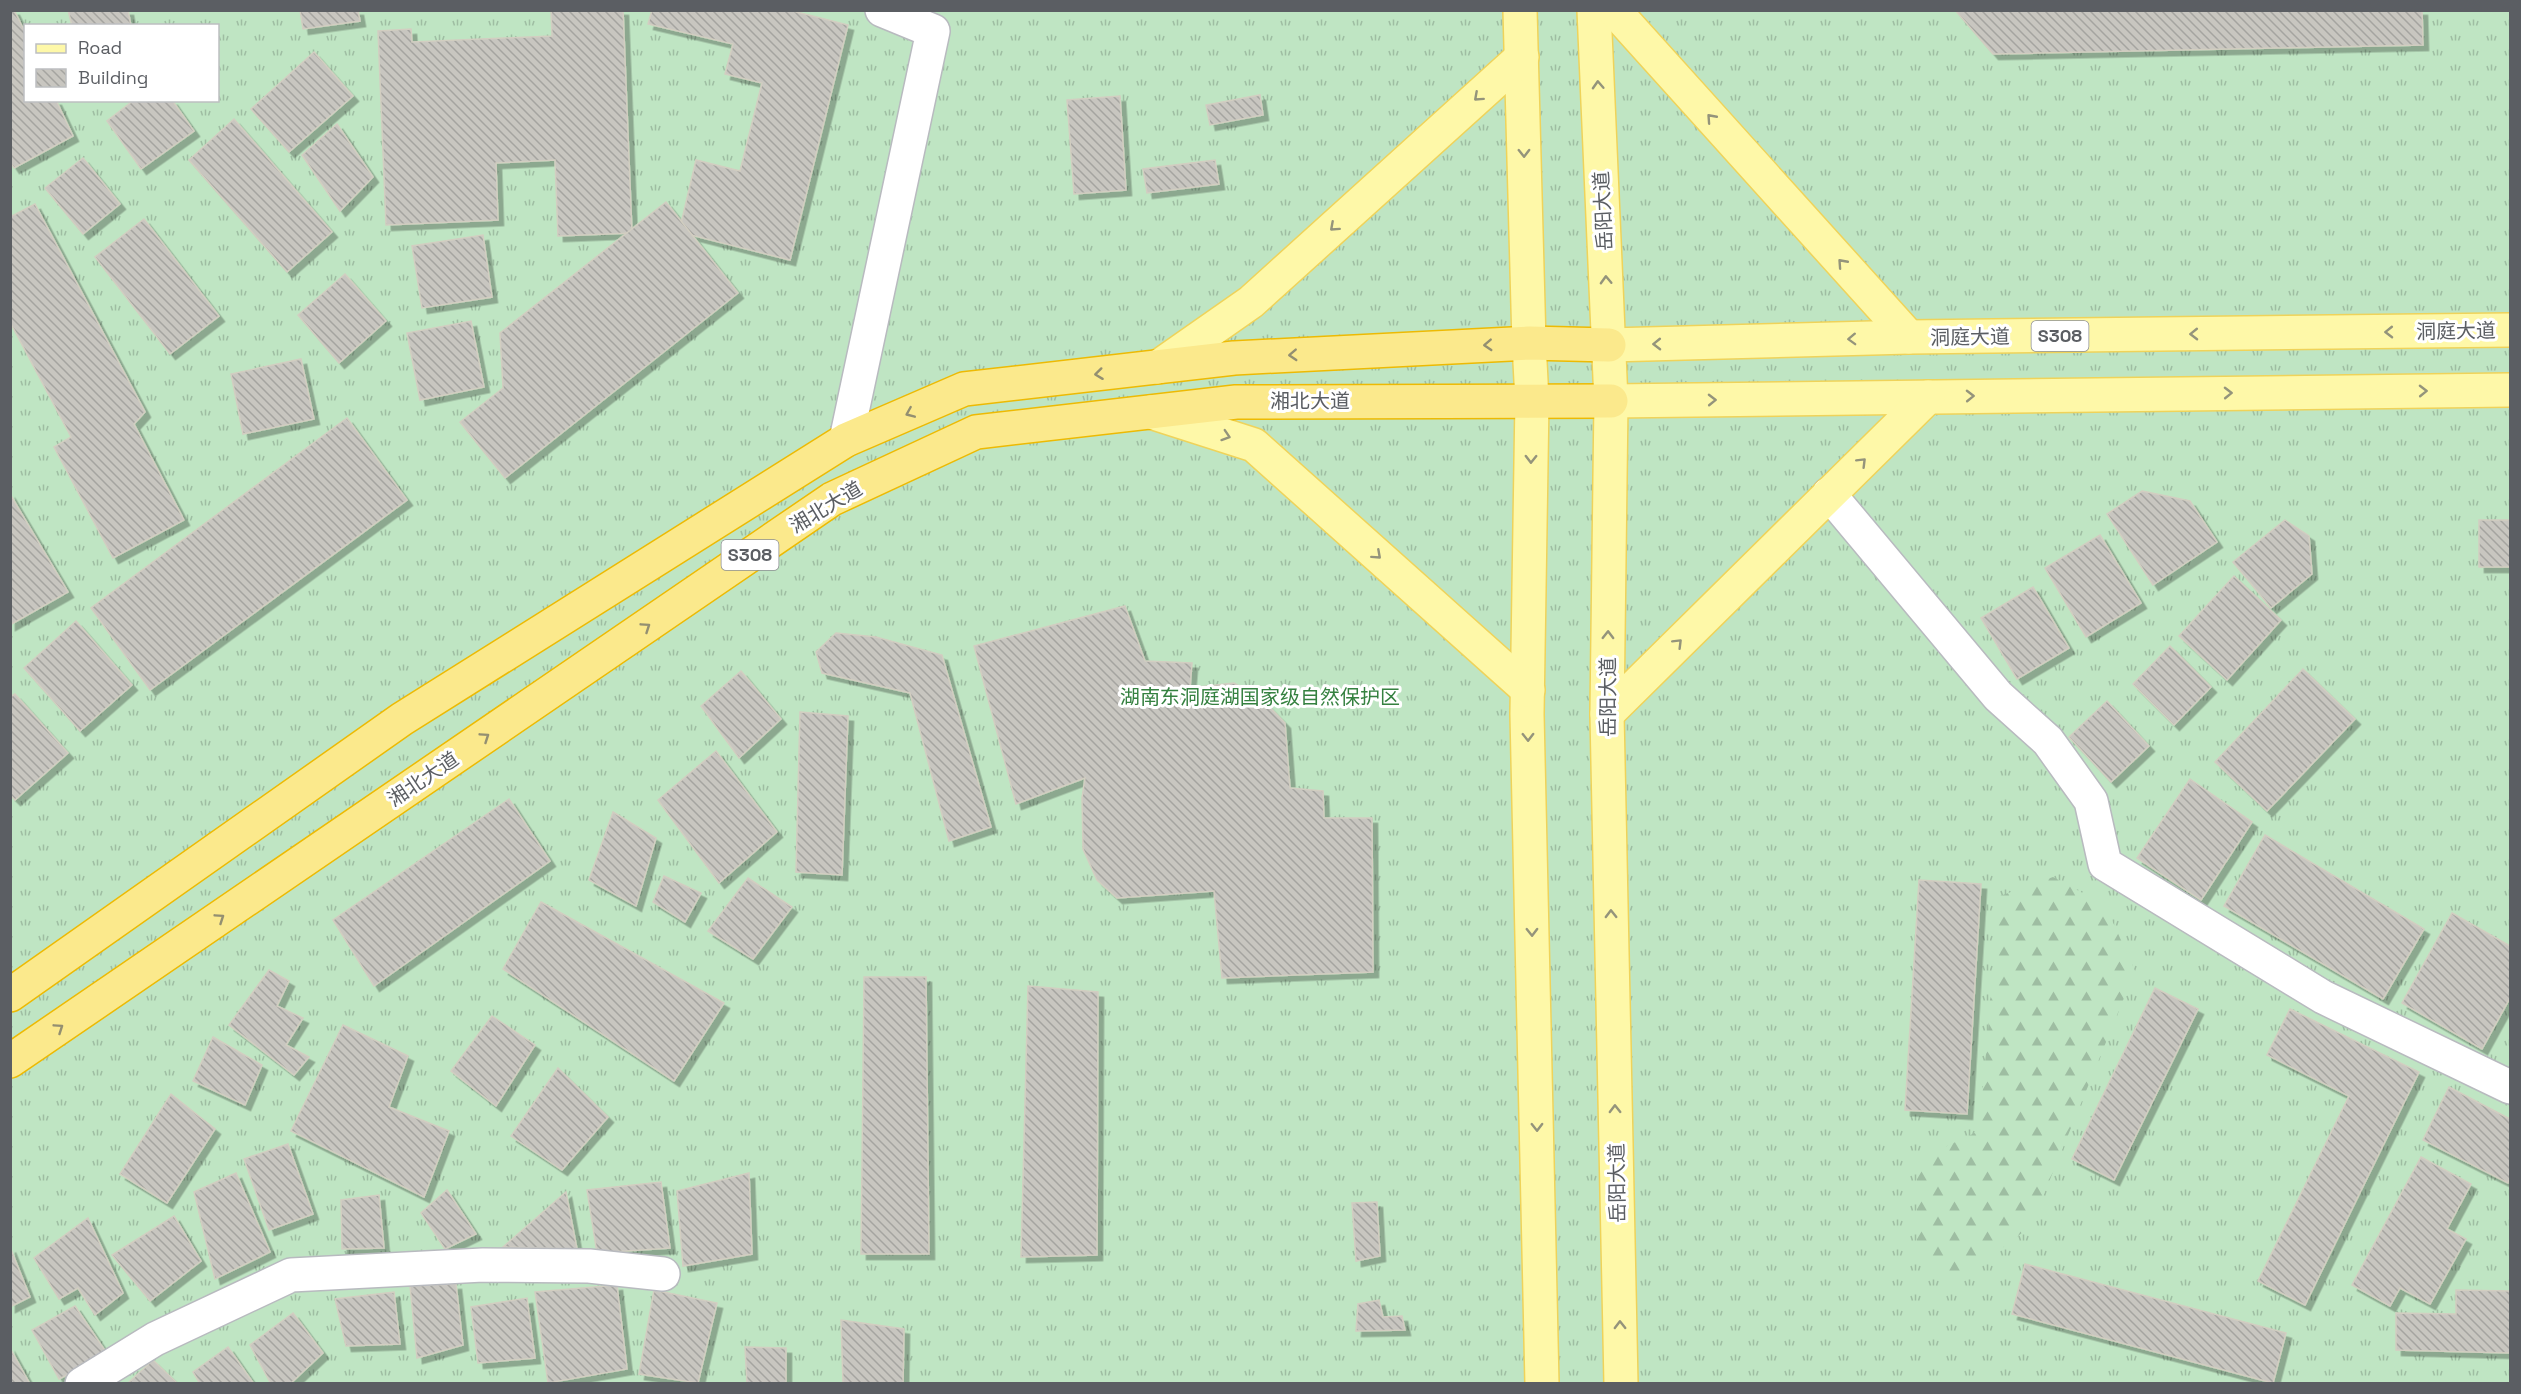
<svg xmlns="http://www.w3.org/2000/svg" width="2521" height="1394" font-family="'Space Grotesk','Noto Sans SC',sans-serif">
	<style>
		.grass { fill: url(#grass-tufts); fill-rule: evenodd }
		.forest { fill: url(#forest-firs) }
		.building { fill: url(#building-back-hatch); stroke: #d2cec1; stroke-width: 1.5; filter: url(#shadow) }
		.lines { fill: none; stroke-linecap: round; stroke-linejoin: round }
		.street-casing { stroke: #b8babf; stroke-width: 36 }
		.primary-casing { stroke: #efd35a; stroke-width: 36 }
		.highway-casing { stroke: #edba03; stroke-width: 36 }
		.street { stroke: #fff; stroke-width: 33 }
		.primary { stroke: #fef8a8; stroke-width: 33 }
		.highway { stroke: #fbe98c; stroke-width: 33 }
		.oneway { stroke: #94947b }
		.oneway2 { stroke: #938f71 }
		.labels { text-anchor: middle; stroke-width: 6; stroke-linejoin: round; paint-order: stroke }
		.shield { fill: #fff; stroke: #8c8e92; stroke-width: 1.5 }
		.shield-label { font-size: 18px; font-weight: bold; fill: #5b5e63 }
		.street-label { font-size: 20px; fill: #5b5e63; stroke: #fff }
		.park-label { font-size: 20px; fill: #358140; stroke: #fff }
	</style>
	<defs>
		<pattern id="grass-tufts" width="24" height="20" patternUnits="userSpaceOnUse" patternTransform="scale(1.5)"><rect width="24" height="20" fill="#bfe5c3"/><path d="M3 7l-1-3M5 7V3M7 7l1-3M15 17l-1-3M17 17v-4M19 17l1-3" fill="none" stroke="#9ebda2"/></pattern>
		<pattern id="forest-firs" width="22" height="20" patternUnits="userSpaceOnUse" patternTransform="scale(1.5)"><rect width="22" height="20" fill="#bfe5c3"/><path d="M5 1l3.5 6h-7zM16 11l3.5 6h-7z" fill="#9ebda2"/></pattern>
		<pattern id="building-back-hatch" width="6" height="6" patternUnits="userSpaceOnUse" patternTransform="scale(1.5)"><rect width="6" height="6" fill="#c8c6c0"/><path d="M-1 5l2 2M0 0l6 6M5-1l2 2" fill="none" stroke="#a5a4a0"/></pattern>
		<filter id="shadow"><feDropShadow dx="5.5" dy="5.5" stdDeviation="0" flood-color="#0004"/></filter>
	</defs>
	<rect width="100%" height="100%" fill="#eeece3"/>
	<path class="grass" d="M11 11H2510V1383L11 1384ZM26 26H218V100H26Z"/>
	<path class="forest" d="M2053 877 2105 905 2135 971 2031 1226 1963 1278 1917 1259V1160L1979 1131 2000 896Z"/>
	<g class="building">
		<path d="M10 10H14L26 34V100H56L73 136 14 168 10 162Z"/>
		<path d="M68 10H128L131 26H72Z"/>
		<path d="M300 10H358L360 21 303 29Z"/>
		<path d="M551 10H623L632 233 558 236 555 160 496 163 498 220 386 225 378 31 411 29 412 42 552 36Z"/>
		<path d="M652 10H789L848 25 790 260 679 232 696 160 740 171 762 83 725 74 733 44 648 24Z"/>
		<path d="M1955 10H2422L2423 45 1993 54Z"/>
		<path d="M314 52 353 96 289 152 251 109Z"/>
		<path d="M1260 95 1263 115 1210 125 1206 105Z"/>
		<path d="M1120 96 1126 190 1074 194 1067 100Z"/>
		<path d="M134 100H172L194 131 141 169 107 121Z"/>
		<path d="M234 119 332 232 287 272 189 160Z"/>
		<path d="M337 124 373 177 340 211 302 155Z"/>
		<path d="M83 158 120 204 83 234 45 188Z"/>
		<path d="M1215 160 1219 184 1147 193 1143 169Z"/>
		<path d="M666 202 738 293 505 478 460 422 503 388 500 333Z"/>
		<path d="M35 204 145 412 134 424 184 520 113 558 54 447 71 437 10 322V217Z"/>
		<path d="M144 219 219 316 170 354 95 257Z"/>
		<path d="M483 235 492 297 422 308 412 246Z"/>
		<path d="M345 274 386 321 339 363 298 315Z"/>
		<path d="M471 321 484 387 420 400 407 333Z"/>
		<path d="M301 359 314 419 243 434 231 374Z"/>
		<path d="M347 418 407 500 150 690 91 608Z"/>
		<path d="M2142 491 2190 501 2217 542 2153 585 2107 514Z"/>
		<path d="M10 494 68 592 10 625Z"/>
		<path d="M2285 520 2309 536 2312 574 2271 608 2233 562Z"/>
		<rect x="2479" y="520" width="31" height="47"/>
		<path d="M2100 535 2141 603 2086 637 2045 568Z"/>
		<path d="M2234 576 2281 620 2227 680 2179 636Z"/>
		<path d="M2033 587 2069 648 2017 679 1981 618Z"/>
		<path d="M1125 606 1145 661 1192 663 1190 688 1234 683 1262 699 1285 723 1290 788 1323 791 1324 818H1372L1373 972 1222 978 1214 891 1117 898 1097 880 1083 849 1082 798 1085 778 1016 804 974 646Z"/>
		<path d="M76 621 132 685 80 731 24 668Z"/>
		<path d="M836 633 876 637 942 655 991 827 949 841 910 693 822 673 816 652Z"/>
		<path d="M2170 646 2211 687 2174 725 2133 684Z"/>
		<path d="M2303 669 2355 719 2267 811 2215 762Z"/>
		<path d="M741 671 781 719 739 758 701 706Z"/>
		<path d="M15 694 68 753 15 800 10 795V697Z"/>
		<path d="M2107 701 2149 746 2111 782 2069 737Z"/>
		<path d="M800 712 848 716 842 875 796 872Z"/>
		<path d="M716 751 777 832 719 883 658 800Z"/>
		<path d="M2190 779 2252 822 2201 900 2137 858Z"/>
		<path d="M509 799 550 861 374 986 333 920Z"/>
		<path d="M613 812 656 838 636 906 589 880Z"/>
		<path d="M2265 835 2424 929 2383 999 2224 906Z"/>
		<path d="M664 876 701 893 685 922 653 902Z"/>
		<path d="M748 878 792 907 753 959 708 931Z"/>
		<path d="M1919 880 1981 884 1967 1114 1905 1110Z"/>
		<path d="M541 902 724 1003 674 1081 503 969Z"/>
		<path d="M2452 913 2510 946V998L2482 1049 2402 1003Z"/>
		<path d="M269 970 289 981 277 1006 303 1018 286 1045 309 1057 294 1075 229 1025Z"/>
		<path d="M864 977H926L929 1254H861Z"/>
		<path d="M1028 986 1098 992 1097 1255 1021 1257Z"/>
		<path d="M2155 988 2198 1009 2114 1180 2072 1159Z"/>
		<path d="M2290 1009 2419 1072 2305 1305 2258 1281 2349 1096 2267 1055Z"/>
		<path d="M492 1016 535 1045 496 1106 451 1071Z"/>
		<path d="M343 1025 408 1056 389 1107 449 1131 424 1197 291 1131Z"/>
		<path d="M213 1037 262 1065 245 1105 193 1081Z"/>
		<path d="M558 1068 608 1117 562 1170 511 1136Z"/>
		<path d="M2449 1087 2510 1119V1177L2508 1183 2423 1140Z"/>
		<path d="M171 1094 215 1129 167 1203 120 1174Z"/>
		<path d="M288 1144 313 1214 269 1230 244 1159Z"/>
		<path d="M2421 1157 2471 1184 2447 1229 2466 1239 2430 1304 2400 1288 2390 1306 2352 1285Z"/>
		<path d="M236 1173 270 1252 215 1279 194 1192Z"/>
		<path d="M749 1173 752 1254 683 1266 677 1191Z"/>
		<path d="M661 1182 670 1248 597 1253 587 1190Z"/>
		<path d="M447 1190 476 1234 445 1249 421 1213Z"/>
		<path d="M566 1192 577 1249 503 1247Z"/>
		<path d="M379 1195 384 1248 342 1249 341 1200Z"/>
		<path d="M1377 1202 1380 1256 1356 1261 1352 1203Z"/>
		<path d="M174 1216 201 1261 150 1301 112 1255Z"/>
		<path d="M88 1218 123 1293 95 1315 78 1288 59 1299 34 1258Z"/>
		<path d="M10 1247 30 1297 10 1307Z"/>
		<path d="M2025 1264 2286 1333 2273 1383 2012 1314Z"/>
		<path d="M456 1284 463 1345 417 1358 410 1286Z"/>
		<path d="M617 1285 627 1369 548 1383 535 1292Z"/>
		<path d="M654 1290 717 1303 698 1383 639 1374Z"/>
		<path d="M2456 1290 2510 1291V1353L2396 1350V1313L2456 1314Z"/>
		<path d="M394 1292 400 1344 346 1346 335 1299Z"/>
		<path d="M527 1298 535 1358 478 1363 471 1307Z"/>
		<path d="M1379 1300 1383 1317 1402 1316 1405 1330 1356 1331 1358 1304Z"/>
		<path d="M75 1306 108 1355 59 1379 32 1330Z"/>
		<path d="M293 1313 323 1353 290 1384H271L250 1345Z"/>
		<path d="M841 1320 904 1329 903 1384H843Z"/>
		<path d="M228 1347 254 1384H200L193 1372Z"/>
		<path d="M745 1347 786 1348V1384H747Z"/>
		<path d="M10 1348 30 1384H10Z"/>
		<path d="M153 1360 178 1384H127Z"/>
	</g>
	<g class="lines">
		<g class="street-casing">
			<g id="street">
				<path d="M846 440 933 31 882 10"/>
				<path d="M1829 494 1998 696 2048 741 2091 801 2105 864 2323 997 2510 1087"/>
				<path d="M82 1384 155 1339 291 1275 483 1265 589 1266 663 1274"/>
			</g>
		</g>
		<g class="primary-casing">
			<g id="primary">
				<path d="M1520 10 1529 343 1532 400 1527 714 1542 1384"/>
				<path d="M1594 10 1611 401 1607 714 1621 1384"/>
				<path d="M1614 10 1909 337"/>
				<path d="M1609 345 1909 337 2510 330"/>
				<path d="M1158 367 1251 302 1522 57"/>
				<path d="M1611 401 2510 390"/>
				<path d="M1151 412 1254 445 1528 690"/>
				<path d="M1607 714 1928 397"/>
			</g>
		</g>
		<g class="highway-casing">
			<g id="highway">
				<path d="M10 995 402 719 846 440 964 389 1234 358 1529 343 1609 345"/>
				<path d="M10 1061 832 499 976 432 1236 402 1611 401"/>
			</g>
		</g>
		<use href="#street" class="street"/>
		<use href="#primary" class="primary"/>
		<use href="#highway" class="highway"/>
	</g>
	<defs><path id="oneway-chevron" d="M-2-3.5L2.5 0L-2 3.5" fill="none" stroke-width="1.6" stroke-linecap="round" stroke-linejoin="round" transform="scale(1.5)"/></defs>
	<g class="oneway">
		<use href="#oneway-chevron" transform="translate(1598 85) rotate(-93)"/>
		<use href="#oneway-chevron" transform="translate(1478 97) rotate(138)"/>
		<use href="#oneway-chevron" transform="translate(1711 118) rotate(-132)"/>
		<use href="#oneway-chevron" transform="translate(1524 153) rotate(89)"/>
		<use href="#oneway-chevron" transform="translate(1334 227) rotate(138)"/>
		<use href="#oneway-chevron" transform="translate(1842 263) rotate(-132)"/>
		<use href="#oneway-chevron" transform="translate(1606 280) rotate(-92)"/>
		<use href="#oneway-chevron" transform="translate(2389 332) rotate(179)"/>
		<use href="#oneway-chevron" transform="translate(2194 334) rotate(179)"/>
		<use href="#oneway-chevron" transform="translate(1852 339) rotate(178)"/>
		<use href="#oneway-chevron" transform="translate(1657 344) rotate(179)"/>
		<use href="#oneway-chevron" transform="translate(2423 391) rotate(-1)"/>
		<use href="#oneway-chevron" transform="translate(2228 393) rotate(-1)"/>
		<use href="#oneway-chevron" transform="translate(1970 396) rotate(-1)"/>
		<use href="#oneway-chevron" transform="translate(1712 400) rotate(-1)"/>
		<use href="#oneway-chevron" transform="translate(1226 436) rotate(18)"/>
		<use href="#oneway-chevron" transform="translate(1531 459) rotate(91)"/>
		<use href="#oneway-chevron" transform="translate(1862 462) rotate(-45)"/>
		<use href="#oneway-chevron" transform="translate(1377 555) rotate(42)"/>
		<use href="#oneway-chevron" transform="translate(1608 635) rotate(-89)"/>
		<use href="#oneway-chevron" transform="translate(1678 643) rotate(-45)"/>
		<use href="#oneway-chevron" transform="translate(1528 737) rotate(89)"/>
		<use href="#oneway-chevron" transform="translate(1611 914) rotate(-91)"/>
		<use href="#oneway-chevron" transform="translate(1532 932) rotate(89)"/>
		<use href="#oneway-chevron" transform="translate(1615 1109) rotate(-91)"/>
		<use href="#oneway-chevron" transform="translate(1537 1127) rotate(89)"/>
		<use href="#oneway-chevron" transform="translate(1620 1325) rotate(-91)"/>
	</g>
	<g class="oneway2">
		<use href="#oneway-chevron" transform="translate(1488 345) rotate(177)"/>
		<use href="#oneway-chevron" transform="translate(1293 355) rotate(177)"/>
		<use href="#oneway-chevron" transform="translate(1099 374) rotate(173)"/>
		<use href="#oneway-chevron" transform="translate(910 413) rotate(157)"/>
		<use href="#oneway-chevron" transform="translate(646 627) rotate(-34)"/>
		<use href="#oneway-chevron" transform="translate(485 737) rotate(-34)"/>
		<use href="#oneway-chevron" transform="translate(220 918) rotate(-34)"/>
		<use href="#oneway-chevron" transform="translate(59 1028) rotate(-34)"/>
	</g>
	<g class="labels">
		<g class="shield">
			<rect x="2031.5" y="321" width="57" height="30" rx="4.5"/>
			<rect x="721.5" y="540" width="57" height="30" rx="4.5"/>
		</g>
		<g class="shield-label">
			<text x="2060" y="342">S308</text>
			<text x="750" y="561">S308</text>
		</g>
		<g class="street-label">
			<text transform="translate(1603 211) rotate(-93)" y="7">岳阳大道</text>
			<text transform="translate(2456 331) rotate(-1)" y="7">洞庭大道</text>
			<text transform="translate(1970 337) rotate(-1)" y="7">洞庭大道</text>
			<text x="1310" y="408">湘北大道</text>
			<text transform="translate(826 507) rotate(-31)" y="7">湘北大道</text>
			<text transform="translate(1608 697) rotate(-90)" y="7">岳阳大道</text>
			<text transform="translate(423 779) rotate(-34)" y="7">湘北大道</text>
			<text transform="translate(1617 1183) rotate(-91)" y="7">岳阳大道</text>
		</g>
		<g class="park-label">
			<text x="1260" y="704">湖南东洞庭湖国家级自然保护区</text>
		</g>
	</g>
	<rect width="2521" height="1394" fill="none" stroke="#5b5e63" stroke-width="24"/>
	<rect x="24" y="24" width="195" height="78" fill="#ffffff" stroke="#bdbfc1" stroke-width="1.5"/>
	<rect x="36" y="44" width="30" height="9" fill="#fef8a8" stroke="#bdbfc1" stroke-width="1.5"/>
	<text x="78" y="54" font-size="18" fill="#5b5e63">Road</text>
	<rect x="36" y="69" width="30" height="18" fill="url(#building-back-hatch)" stroke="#bdbfc1" stroke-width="1.5"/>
	<text x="78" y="84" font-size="18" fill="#5b5e63">Building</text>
</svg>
